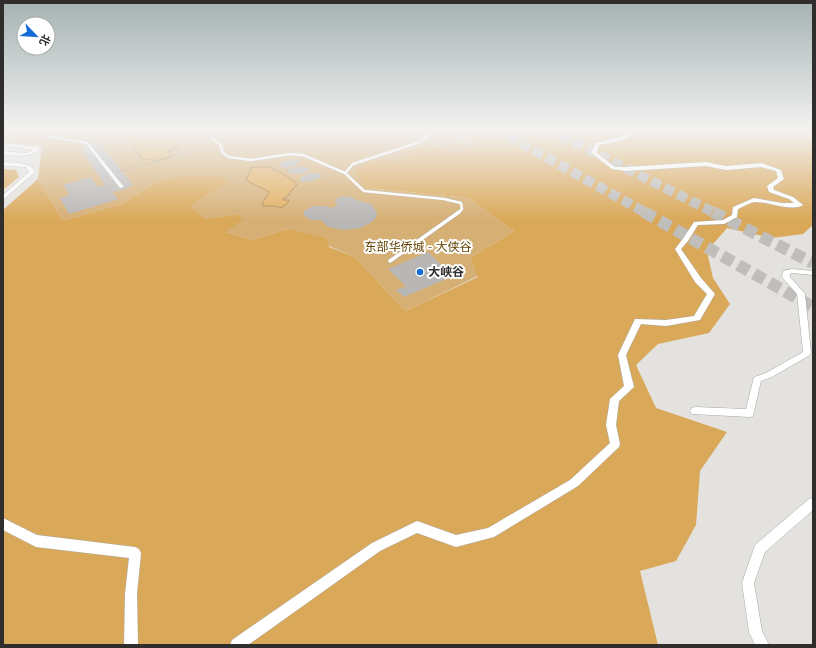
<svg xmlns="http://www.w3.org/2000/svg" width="816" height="648" font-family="Montserrat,'Noto Sans SC',sans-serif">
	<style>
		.green { fill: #d6af74 }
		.forest { fill: #daa859 }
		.water { fill: #e2af60; stroke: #ac8851 }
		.building { fill: #b9b7b5 }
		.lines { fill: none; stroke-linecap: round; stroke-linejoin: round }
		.trunk-tunnel-far1 { stroke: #c0bebb; stroke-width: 10; stroke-dasharray: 10 4.5; stroke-linecap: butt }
		.trunk-tunnel { stroke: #c0bebb; stroke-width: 12; stroke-dasharray: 12 6; stroke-linecap: butt }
		.service-far1-casing { stroke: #aaa8a6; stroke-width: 3 }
		.service-casing { stroke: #aaa8a6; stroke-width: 4.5 }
		.pedestrian-casing { stroke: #aaa8a6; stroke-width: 1 }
		.minor-casing { stroke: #aaa8a6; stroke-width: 1 }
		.path { stroke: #93918f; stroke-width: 1; stroke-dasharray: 2 2; stroke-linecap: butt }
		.service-far1 { stroke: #fff; stroke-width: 2.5 }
		.service { stroke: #fff; stroke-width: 3.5 }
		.pedestrian { fill: #fff; fill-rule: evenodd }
		.minor { fill: #fff; fill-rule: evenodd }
		.poi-dot { fill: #156cd5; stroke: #fff; stroke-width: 1.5 }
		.labels { text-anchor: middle; stroke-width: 4; stroke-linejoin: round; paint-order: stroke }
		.park-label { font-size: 12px; fill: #634200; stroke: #fff }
		.poi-label { font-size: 12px; font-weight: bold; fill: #2f2e2d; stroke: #fff; text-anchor: start }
	</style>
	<rect width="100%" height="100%" fill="#e4e2df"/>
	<path class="green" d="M3 129H471L451 134 475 144C464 158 443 150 429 143L406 151 412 157 396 162 381 159 364 164 367 188 468 198 514 231 470 258 478 276 405 311 355 257 288 229 252 240 225 232 239 214 205 219 191 206 228 183 222 176 156 182 123 203 63 221 38 179 42 146 3 142Z"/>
	<g class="forest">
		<path d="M471 129 490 130 494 129H813V225L803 234 772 238 727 228 707 251 713 278 730 304 709 333 658 344 636 365 656 408 727 432 700 471 696 525 676 561 640 571 658 645H3V210L38 179 63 221 123 203 156 182 181 176H222L228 183 191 206 205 219 239 214 242 220 225 232 252 240 288 229 326 238 329 247 355 257 405 311 478 277 470 258 514 231 468 198 367 188 355 173 364 164 381 159 396 161 412 157 406 151 429 143C442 150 465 159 475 143L462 137 451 134Z"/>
		<path d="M3 169 16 170 19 177 3 190Z"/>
	</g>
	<g class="water">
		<path d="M106 129H180L181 139 173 149 168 151 172 157 155 161 152 159 142 160 130 139C120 137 116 131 106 129Z"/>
		<path d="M252 167H271L272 169C282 171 288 178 297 184L286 198H283V200H289L287 204 280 208 276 206H263L262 204 269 192 246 180Z"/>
	</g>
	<g class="building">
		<path d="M100 143 133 185 123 190 112 192 118 199 69 214 60 198 70 195 63 185 91 177 98 187 105 185 80 148 89 144Z"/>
		<path d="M296 159 300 161 294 166 286 168 279 166V164L285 161Z"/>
		<path d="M297 167H306L311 170 300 174 287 173 289 169Z"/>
		<path d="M310 173H318L323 176 312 181 303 182 300 180 302 176Z"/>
		<path d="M343 196 352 197 356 200 371 204 377 212 376 218 370 223 361 228 344 230 328 227 321 220H311L304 216V211L313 206H325L331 208 338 205 335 202 336 199Z"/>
		<path d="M428 252 453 276 404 297 396 290 406 286 388 269Z"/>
	</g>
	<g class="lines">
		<g class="trunk-tunnel-far1">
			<path d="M496 129 646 213"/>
			<path d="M548 129 715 213"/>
		</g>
		<g class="trunk-tunnel">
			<path d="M644 212 813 307"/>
			<path d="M713 212 813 263"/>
		</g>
		<g class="service-far1-casing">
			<g id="service-far1">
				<path d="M211 129V138L220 144 223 153 229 157 251 160 290 154 303 155 345 173 364 191 444 199 461 203 462 209 458 213"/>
				<path d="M345 173 353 164 420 142 435 129"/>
			</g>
		</g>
		<g class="service-casing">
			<path id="service" d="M390 261 459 212"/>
		</g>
		<g class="pedestrian-casing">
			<path id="pedestrian" d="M46 135 88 142 124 187 120 188 86 144 47 137 45 136Z"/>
		</g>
		<g class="minor-casing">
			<g id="minor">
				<path d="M635 129H640C629 141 614 142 599 145L597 153 615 167H625L706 162 726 166 761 163 781 170 784 179 773 187 774 190 793 197 803 205C792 212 769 202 756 202 750 202 743 207 738 209L737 217 724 224 698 225 688 241 681 249 701 278 715 294 700 320 666 326 641 324 626 355 634 387 619 401 616 425 620 444 619 447 578 486 494 537 456 547 417 533 380 551 248 645H230L232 640 372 543 417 521 456 535 488 528 570 480 610 443 606 425 610 399 624 386 618 355 635 319 666 320 694 316 707 294 695 282 675 249 682 240 694 222 723 220 732 215 733 207 754 198 782 203H794L789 199 769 192 767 186 778 178 776 171 761 167 726 170 706 166 625 171 612 169 591 153 595 143 622 137Z"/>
				<path d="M3 143 37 147 40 149C30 159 16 155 3 155V151L26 153 33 150 3 145Z"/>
				<path d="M3 162C13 163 31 161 35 172L3 200V195L29 172 26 167 3 166Z"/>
				<path d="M792 269 813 271V275L792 273 790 274V277L805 294 811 353 810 355 772 377 761 381 753 416 750 417 692 414 690 411 692 408 695 407 746 409 754 377 766 373 803 352 797 294 782 277 783 271Z"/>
				<path d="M813 498V510L765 552 754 583 762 631 769 645H755L749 632 742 583 754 548 756 544 809 499Z"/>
				<path d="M3 518 37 535 135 547 139 549 141 553 137 594 138 645H124L125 594 129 558 36 547 3 530Z"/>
			</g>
		</g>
		<g class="path">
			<path d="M255 129 251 134 260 137 273 133V129"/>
			<path d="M322 129C342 135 369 124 385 132 389 134 393 139 396 143"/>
			<path d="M275 130 279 129"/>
			<path d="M52 131 58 129"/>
			<path d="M383 131 402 133 404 129"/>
			<path d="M25 140 41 138"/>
			<path d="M225 142 251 134"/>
			<path d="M175 156 178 150 175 148 184 138 181 134 182 129"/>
			<path d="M117 172 212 146"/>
		</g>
		<use href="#service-far1" class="service-far1"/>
		<use href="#service" class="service"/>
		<use href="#pedestrian" class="pedestrian"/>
		<use href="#minor" class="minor"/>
	</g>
	<linearGradient id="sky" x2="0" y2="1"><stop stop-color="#a5b2b2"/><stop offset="0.59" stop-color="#f3f2f1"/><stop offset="1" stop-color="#f3f2f1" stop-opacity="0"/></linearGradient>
	<rect width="816" height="220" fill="url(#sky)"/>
	<circle class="poi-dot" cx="420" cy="272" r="4"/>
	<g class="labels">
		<g class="park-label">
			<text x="418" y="251">东部华侨城 - 大侠谷</text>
		</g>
		<g class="poi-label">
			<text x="428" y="276">大峡谷</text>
		</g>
	</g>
	<rect width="816" height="648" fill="none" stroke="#2f2e2d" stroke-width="8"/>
	<g transform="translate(36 36) rotate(115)"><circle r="19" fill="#ffffff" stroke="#acabab"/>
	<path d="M0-3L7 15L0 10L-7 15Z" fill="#156cd5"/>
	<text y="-6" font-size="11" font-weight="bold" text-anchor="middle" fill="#2f2e2d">北</text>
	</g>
</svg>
